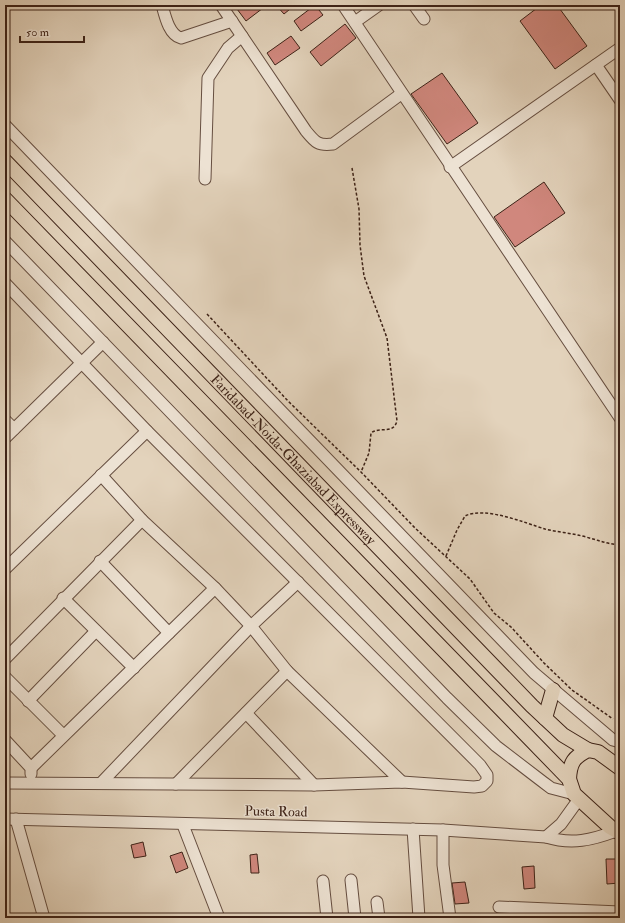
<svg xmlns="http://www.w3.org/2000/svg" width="625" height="923" font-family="'IM FELL Double Pica',serif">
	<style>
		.building { fill: #d0877d; stroke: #3d2217 }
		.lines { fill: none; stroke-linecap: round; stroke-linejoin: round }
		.minor-casing { stroke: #664e40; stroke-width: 13 }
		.major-casing { stroke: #3d2217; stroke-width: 16 }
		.path { stroke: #3d2217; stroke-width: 1.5; stroke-dasharray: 3 2; stroke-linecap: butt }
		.minor { stroke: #ede2d3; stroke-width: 11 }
		.major { stroke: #e3d3bc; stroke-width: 14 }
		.labels { text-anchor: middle; stroke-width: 3; stroke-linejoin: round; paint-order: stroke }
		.street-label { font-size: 14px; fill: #3d2217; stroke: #ede2d3 }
	</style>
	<rect width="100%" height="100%" fill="#e3d3bc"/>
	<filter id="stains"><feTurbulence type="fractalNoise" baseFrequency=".005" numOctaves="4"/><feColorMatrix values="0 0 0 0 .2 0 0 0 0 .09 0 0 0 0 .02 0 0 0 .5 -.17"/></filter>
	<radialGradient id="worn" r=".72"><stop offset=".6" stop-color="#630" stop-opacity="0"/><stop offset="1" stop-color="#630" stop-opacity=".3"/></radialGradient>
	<g class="building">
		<path d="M234 5H267L246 21Z"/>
		<path d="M276 5H295L284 14Z"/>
		<path d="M315 5 323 15 301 31 294 21Z"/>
		<path d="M541 5H557L587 46 555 69 520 21Z"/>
		<path d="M345 24 356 38 321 66 310 52Z"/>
		<path d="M291 36 300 48 275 65 267 53Z"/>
		<path d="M442 73 478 123 447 144 411 94Z"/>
		<path d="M544 182 565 213 515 247 494 217Z"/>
		<path d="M143 842 146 856 134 858 131 845Z"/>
		<path d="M182 852 188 868 176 873 170 856Z"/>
		<path d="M257 854 259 873H251L250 855Z"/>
		<path d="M606 859H619L620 883 607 884Z"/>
		<path d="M534 866 535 888 524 889 522 867Z"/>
		<path d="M465 882 469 903 455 904 452 883Z"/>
	</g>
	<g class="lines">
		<g class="minor-casing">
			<g id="minor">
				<path d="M162 5C165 16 169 35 181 38L232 21"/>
				<path d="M221 5 306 131C315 142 318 146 333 144L401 94"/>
				<path d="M343 5 620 418"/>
				<path d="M414 5 424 19"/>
				<path d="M355 22 379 5"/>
				<path d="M596 65 620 100"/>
				<path d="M5 125 534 673 613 740 620 742"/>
				<path d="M450 167 620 48"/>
				<path d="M205 179 208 78 228 48 242 36"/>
				<path d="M5 241 447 698 496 746 543 782 551 788 574 794"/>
				<path d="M5 283 147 431 480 765 487 775V781L482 786 474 787 402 782 314 785 5 783"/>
				<path d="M5 420 14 429"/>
				<path d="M5 438 103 342"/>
				<path d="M100 561 169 633"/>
				<path d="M5 569 147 431"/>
				<path d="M215 588 251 626 287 671 402 782"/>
				<path d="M63 598 134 668"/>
				<path d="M5 659 142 520"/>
				<path d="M5 677 63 735"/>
				<path d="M28 701 96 631"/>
				<path d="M246 713 314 785"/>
				<path d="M5 740 31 768V774"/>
				<path d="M31 768 215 588 142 520 101 475"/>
				<path d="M102 782 251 626 298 582"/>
				<path d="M176 784 287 671"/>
				<path d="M5 819 443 830 546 837C572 845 592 840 616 831"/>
				<path d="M16 819 44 918"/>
				<path d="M183 825 219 918"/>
				<path d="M413 829 419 918"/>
				<path d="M443 830V865L450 918"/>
				<path d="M546 837 561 824 579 799"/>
				<path d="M351 880 355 918"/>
				<path d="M323 881 327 918"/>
				<path d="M377 902 379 918"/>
				<path d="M499 907 620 912"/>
			</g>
		</g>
		<g class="major-casing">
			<g id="major">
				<path id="s1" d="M5 161 532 706 563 735 588 750"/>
				<path d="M5 199 569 779 574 794 610 827 620 833"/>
				<path d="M545 718 553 690"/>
				<path d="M569 779C570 762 574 757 588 750L598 752 620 768"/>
			</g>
		</g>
		<g class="path">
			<path d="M352 168 359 209 360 245 364 276 387 338 397 421C393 435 380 426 371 433L369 453 361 472"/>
			<path d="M207 314 288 401 361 472 415 528 470 579 494 613 511 627 544 663 572 690 613 719"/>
			<path d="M446 556 457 530 465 516C485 506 525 523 545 529 557 532 570 533 582 536 595 539 606 544 620 545"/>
		</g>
		<use href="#minor" class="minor"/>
		<use href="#major" class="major"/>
	</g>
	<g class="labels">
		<g class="street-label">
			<text dy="5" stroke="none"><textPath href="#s1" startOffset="415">Faridabad-Noida-Ghaziabad Expressway</textPath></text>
			<text transform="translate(276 811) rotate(1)" y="5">Pusta Road</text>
		</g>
	</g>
	<rect width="625" height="923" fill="none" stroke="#e3d3bc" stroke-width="20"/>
	<rect x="6" y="6" width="613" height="911" fill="none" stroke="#3d2217" stroke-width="2"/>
	<rect x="10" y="10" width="605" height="903" fill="none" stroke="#3d2217"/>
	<path d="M20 36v6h64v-6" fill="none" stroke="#3d2217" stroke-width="2"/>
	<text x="26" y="36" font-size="12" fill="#3d2217" stroke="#ede2d3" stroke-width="3" paint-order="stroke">50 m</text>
	<rect width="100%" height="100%" filter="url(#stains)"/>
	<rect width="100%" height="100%" fill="url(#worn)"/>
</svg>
